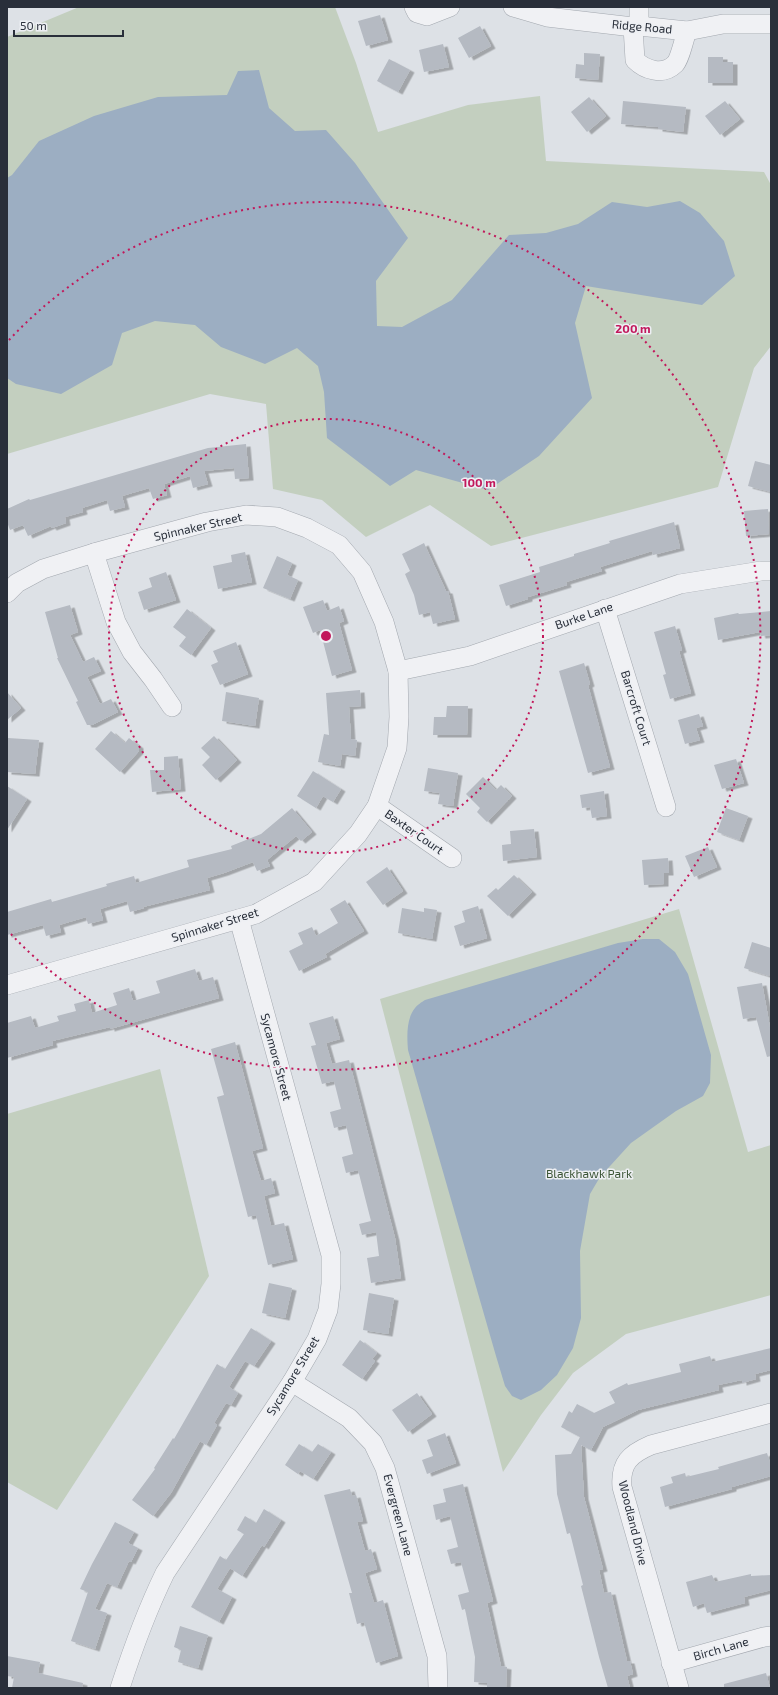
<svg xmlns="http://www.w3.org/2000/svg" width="778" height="1695" font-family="'Exo 2',sans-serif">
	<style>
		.green { fill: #c3cfbf }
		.water { fill: #9caec2 }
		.building { fill: #b5bac2; filter: url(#shadow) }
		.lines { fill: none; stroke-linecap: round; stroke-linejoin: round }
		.minor-casing { stroke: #a3a8af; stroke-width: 20 }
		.minor { stroke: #f0f1f4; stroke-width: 19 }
		.ring { fill: none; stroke: #c2185b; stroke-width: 2; stroke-dasharray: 2 4 }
		.labels { text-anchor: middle; stroke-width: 3; stroke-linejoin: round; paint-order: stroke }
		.street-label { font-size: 12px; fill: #292f3a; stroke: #edeff3 }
		.park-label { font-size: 12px; fill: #3c5537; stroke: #edeff3 }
		.centre { fill: #c2185b; stroke: #edeff3; stroke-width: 2 }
		.ring-label { font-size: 12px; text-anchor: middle; font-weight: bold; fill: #c2185b; stroke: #edeff3; stroke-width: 3; stroke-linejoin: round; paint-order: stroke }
	</style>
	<defs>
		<filter id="shadow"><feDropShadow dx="4.5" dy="2.5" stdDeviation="0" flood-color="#0004"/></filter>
	</defs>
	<rect width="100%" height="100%" fill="#dde1e6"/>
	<g class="green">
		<path d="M79 7H335L356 63 378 132 468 105 540 96 546 161 764 172 771 185V346L754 368 718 487 491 546 430 505 366 537 322 500 273 489 266 404 210 394 7 454V37Z"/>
		<path d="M679 909 748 1152 771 1145V1295L626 1334 573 1373 541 1415 503 1472 380 999Z"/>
		<path d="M160 1069 209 1276 57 1510 7 1482V1114Z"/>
	</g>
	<g class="water">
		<path d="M259 70 269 108 295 131 326 130 355 163 408 238 376 281 377 326 402 327 452 300 509 235 546 233 578 224 612 202 647 207 680 201 700 213 724 241 735 276 702 305 586 286 575 323 592 398 539 456 488 490 416 470 390 486 327 438 324 392 318 366 297 348 265 364 221 347 195 325 155 321 122 333 112 365 61 394 16 384 7 378V178L12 175 39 141 94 116 158 97 227 95 238 71Z"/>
		<path d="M643 939H659L675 952 688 974 711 1055 710 1083 703 1096 676 1111 631 1143 600 1177 590 1194 580 1251 581 1318 573 1348 557 1375 541 1390 521 1400 512 1396 505 1386 496 1356 408 1050C407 1037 406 1019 415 1008 417 1005 422 1002 425 1000L618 943Z"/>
	</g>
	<g class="building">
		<path d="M380 15 388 40 366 46 358 21Z"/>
		<path d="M480 26 491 46 469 58 458 38Z"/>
		<path d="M443 44 449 67 424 72 419 50Z"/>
		<path d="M584 53 600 54 598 80 575 78 576 64 584 65Z"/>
		<path d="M708 57H723V62H733V83H708Z"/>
		<path d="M389 59 410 70 398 92 377 81Z"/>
		<path d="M589 97 606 116 587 132 571 112Z"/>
		<path d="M623 101 686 107 683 132 658 129V127L621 124Z"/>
		<path d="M725 101 740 119 720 135 705 116Z"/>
		<path d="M246 444 249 478 235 479 234 468 204 471 208 484 193 488 190 476 164 484 167 495 153 499 149 488 122 496 125 507 110 511 107 500 82 508 83 512 65 517 66 523 52 528 51 526 28 536 23 525 10 530 7 522V509L29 499 30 500 208 448Z"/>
		<path d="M755 461 771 465V492L748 486Z"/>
		<path d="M768 509 769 534 746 536 744 511Z"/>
		<path d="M674 522 680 548 653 555 652 551 600 567 602 571 566 582 567 585 528 597V599L506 606 499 585 540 572 539 567 574 556V554L610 543 609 541Z"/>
		<path d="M424 543 446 591H448L455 619 433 624 430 612 419 615 414 595 405 574 410 571 402 554Z"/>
		<path d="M245 552 252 582 218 589 213 566 232 562 231 555Z"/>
		<path d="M277 556 292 563 287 575 298 580 290 599 263 588Z"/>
		<path d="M166 572 176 600 144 610 138 592 152 587 149 578Z"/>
		<path d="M323 600 327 611 339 606 344 621 339 623 352 670 332 676 320 630 313 633 303 607Z"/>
		<path d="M70 605 78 632 70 635 83 662 94 657 101 671 87 677 100 704 111 699 118 712 92 725H87L76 702 78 701 57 658H58L45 612Z"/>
		<path d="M187 609 211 628 191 655 179 646 186 637 173 627Z"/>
		<path d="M771 611V635L761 636 760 632 718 640 714 618 738 613 739 614Z"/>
		<path d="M675 626 682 650 679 651 691 693 670 699 663 675 666 674 654 632Z"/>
		<path d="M236 642 248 674 220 685 211 665 218 662 213 651Z"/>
		<path d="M584 663 590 684 588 685 610 767 588 773 559 671Z"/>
		<path d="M360 690 361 706 349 707 351 739 357 740 355 756 342 754 340 766 318 762 324 734 329 735 326 693Z"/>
		<path d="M7 692 21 708 7 720Z"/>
		<path d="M226 692 259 698 255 726 222 721Z"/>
		<path d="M447 706H468L467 735H433L434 717H446Z"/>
		<path d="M699 714 703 726 696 728 700 740 685 744 678 720Z"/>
		<path d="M111 731 125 743 129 738 139 746V751L120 772 95 749Z"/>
		<path d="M214 736 237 760 216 780 202 765 210 757 201 748Z"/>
		<path d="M8 738 39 740 35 774 7 772Z"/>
		<path d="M178 756 181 789 152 792 150 770H164V757Z"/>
		<path d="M736 759 744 783 722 789 714 765Z"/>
		<path d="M428 768 458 773 453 806 438 804 440 793 424 791Z"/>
		<path d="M313 771 341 789 333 802 323 796 316 808 297 796Z"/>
		<path d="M483 777 496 790 501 785 512 796 487 822 477 812 480 808 466 794Z"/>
		<path d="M7 786 27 799 7 830Z"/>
		<path d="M604 791 607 816 592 818 590 807 582 808 580 795Z"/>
		<path d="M292 808 312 832 301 841 296 836 267 860 270 866 257 871 253 862 224 873 207 878 210 890 143 907 144 908 130 912 127 901 100 909 103 920 88 924 86 917 59 925 61 932 46 936 43 925 7 935V912L51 899 52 902 107 886 106 884 134 876 136 883 189 867 187 860 232 849 231 846 261 834Z"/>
		<path d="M726 808 748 816 739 840 717 832Z"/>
		<path d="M534 829 537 857 503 861 502 845 511 844 510 831Z"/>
		<path d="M708 847 717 867 694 877 685 856Z"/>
		<path d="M668 858 669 873H664V884L644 885 642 860Z"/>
		<path d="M387 867 403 891 383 905 366 882Z"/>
		<path d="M514 875 532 892 508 916 487 896 496 888 498 890Z"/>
		<path d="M345 900 364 931 325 954 327 957 299 971 289 951 303 944 298 933 312 927 316 936 338 923 330 909Z"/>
		<path d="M478 906 487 938 460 946 454 926 465 922 462 911Z"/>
		<path d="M402 908 424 912V908L437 910 432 939 398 933Z"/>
		<path d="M752 942 771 948V970L769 976 744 968Z"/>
		<path d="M195 969 199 981 213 977 219 998 110 1029V1027L52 1041 53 1045 7 1058V1023L31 1016 35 1028 59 1021 57 1016 76 1011 74 1004 89 1000 92 1013 117 1005 113 993 129 988 133 1001 160 993 156 981Z"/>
		<path d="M762 983 771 1033V1056L767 1057 756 1017 743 1019 737 987Z"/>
		<path d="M333 1016 340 1039 326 1043 332 1064 349 1060 395 1238 401 1278 371 1283 367 1258 379 1256 376 1232 362 1235 359 1224 371 1221 358 1170 346 1173 342 1157 353 1154 346 1125 334 1128 330 1112 341 1109 334 1081 322 1084 311 1046 316 1045 309 1023Z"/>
		<path d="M235 1042 263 1148 252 1151 261 1181 271 1178 275 1193 264 1196 271 1226 284 1223 293 1259 268 1265 256 1215 248 1217 217 1097 224 1095 211 1049Z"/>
		<path d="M269 1283 292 1288 285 1318 262 1313Z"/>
		<path d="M369 1293 394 1298 388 1334 363 1330Z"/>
		<path d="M251 1328 271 1341 254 1366 245 1361 229 1387 238 1393 231 1405 226 1403 214 1423 217 1425 206 1445 200 1441 171 1493 153 1516 132 1500 155 1469 154 1468 173 1438 174 1439 217 1364 225 1369Z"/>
		<path d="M360 1340 377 1353 372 1359 375 1361 362 1379 342 1365Z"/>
		<path d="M771 1348V1370L755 1374 756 1379 742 1383V1380L718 1385 719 1390 638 1410 603 1427 591 1450 581 1445 584 1497 603 1569 599 1570 604 1593 611 1592 627 1661H630L633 1674 627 1676 630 1688H608L599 1657 581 1586 583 1585 570 1533 567 1534 557 1494 555 1455 571 1454 580 1437 561 1427 569 1411 572 1413 577 1404 594 1413 615 1403 609 1392 627 1383 628 1385 681 1372 679 1364 710 1356 712 1362Z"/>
		<path d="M417 1393 432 1414 408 1432 392 1410Z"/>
		<path d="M445 1433 456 1463 427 1474 422 1460 433 1456 427 1440Z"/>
		<path d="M299 1444 312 1452 318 1444 331 1452 313 1479 300 1471 298 1474 285 1465Z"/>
		<path d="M767 1453 771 1466V1476L732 1487V1489L665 1507 660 1487 673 1483 671 1477 685 1473 686 1477 719 1469 718 1467Z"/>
		<path d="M463 1484 493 1601 487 1603 501 1666 507 1667 506 1688H487V1683L474 1682 475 1657 465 1609 462 1610 458 1595 469 1592 461 1562 451 1564 447 1550 458 1547 450 1516 436 1520 433 1505 446 1502 443 1489Z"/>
		<path d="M350 1489 352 1496 356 1495 363 1521 357 1522 365 1551 371 1549 377 1569 365 1573 374 1603 383 1600 398 1656 376 1663 364 1622 357 1624 349 1593H352L324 1495Z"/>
		<path d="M264 1509 281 1520 264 1547 262 1545 242 1576 230 1568 217 1589 232 1597 219 1622 191 1607 220 1556 226 1560 244 1534 237 1530 245 1516 256 1523Z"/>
		<path d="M115 1522 134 1532 128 1543 138 1548 131 1562 129 1561 117 1587 107 1583 95 1609 107 1613 95 1649 71 1641 88 1592 80 1589 92 1564Z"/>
		<path d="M751 1574V1576L771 1575V1590L744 1597 745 1603 707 1613 704 1603 693 1607 686 1582 712 1575 715 1582Z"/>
		<path d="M180 1626 208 1635 198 1668 178 1662 181 1650 174 1647Z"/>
		<path d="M7 1656 40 1662 38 1673 83 1683 82 1688H12L14 1677 7 1676Z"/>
		<path d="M766 1673 770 1688H724V1684Z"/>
	</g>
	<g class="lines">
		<g class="minor-casing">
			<g id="minor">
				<path d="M414 7 417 13 427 16 450 7"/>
				<path d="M513 7 547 17 633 27 639 26 687 31 723 24H771"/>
				<path d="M639 7V26"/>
				<path d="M633 27 635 60C645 70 663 76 675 64 680 59 684 39 687 31"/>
				<path d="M94 553 116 622 132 652 153 679 172 707"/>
				<path d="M7 593 17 583 43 569 94 553 207 522 246 515 277 517 307 528 339 545 362 572 384 622 398 671 399 717 397 748 377 806 358 834 314 882 256 914 7 985"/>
				<path d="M605 609 666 807"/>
				<path d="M398 671 470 656 680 584 761 571H771"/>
				<path d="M377 806 452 858"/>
				<path d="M292 1382 349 1418 373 1443 385 1468 437 1656 438 1688"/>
				<path d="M671 1663 764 1637 771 1636"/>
				<path d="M120 1688C133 1648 147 1610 165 1573L292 1382 317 1339 328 1310 331 1284V1255L239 919"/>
				<path d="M679 1688 622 1487C620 1463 630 1454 651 1445L771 1413"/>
			</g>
		</g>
		<use href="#minor" class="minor"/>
	</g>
	<g class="ring">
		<circle cx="326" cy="636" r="217"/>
		<path d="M9 340A434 434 0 1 1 9 932"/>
	</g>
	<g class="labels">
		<g class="street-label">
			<text transform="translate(642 27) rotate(5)" y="4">Ridge Road</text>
			<text transform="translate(198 527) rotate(-13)" y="4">Spinnaker Street</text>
			<text transform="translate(584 616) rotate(-19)" y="4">Burke Lane</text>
			<text transform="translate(636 708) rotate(73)" y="4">Barcroft Court</text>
			<text transform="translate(414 832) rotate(35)" y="4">Baxter Court</text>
			<text transform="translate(215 925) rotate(-17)" y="4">Spinnaker Street</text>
			<text transform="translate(276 1057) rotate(75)" y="4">Sycamore Street</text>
			<text transform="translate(293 1376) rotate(-59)" y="4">Sycamore Street</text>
			<text transform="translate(398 1515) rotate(75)" y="4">Evergreen Lane</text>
			<text transform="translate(633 1523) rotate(76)" y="4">Woodland Drive</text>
			<text transform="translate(721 1649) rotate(-16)" y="4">Birch Lane</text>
		</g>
		<g class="park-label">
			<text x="589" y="1178">Blackhawk Park</text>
		</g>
	</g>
	<circle cx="326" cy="636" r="6" class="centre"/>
	<g class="ring-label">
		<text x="633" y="333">200 m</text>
		<text x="479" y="487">100 m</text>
	</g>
	<rect width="778" height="1695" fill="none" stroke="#292f3a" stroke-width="16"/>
	<path d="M14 30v6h109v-6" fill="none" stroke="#292f3a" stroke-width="2"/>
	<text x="20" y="30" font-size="12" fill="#292f3a" stroke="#edeff3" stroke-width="3" paint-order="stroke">50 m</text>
</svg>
